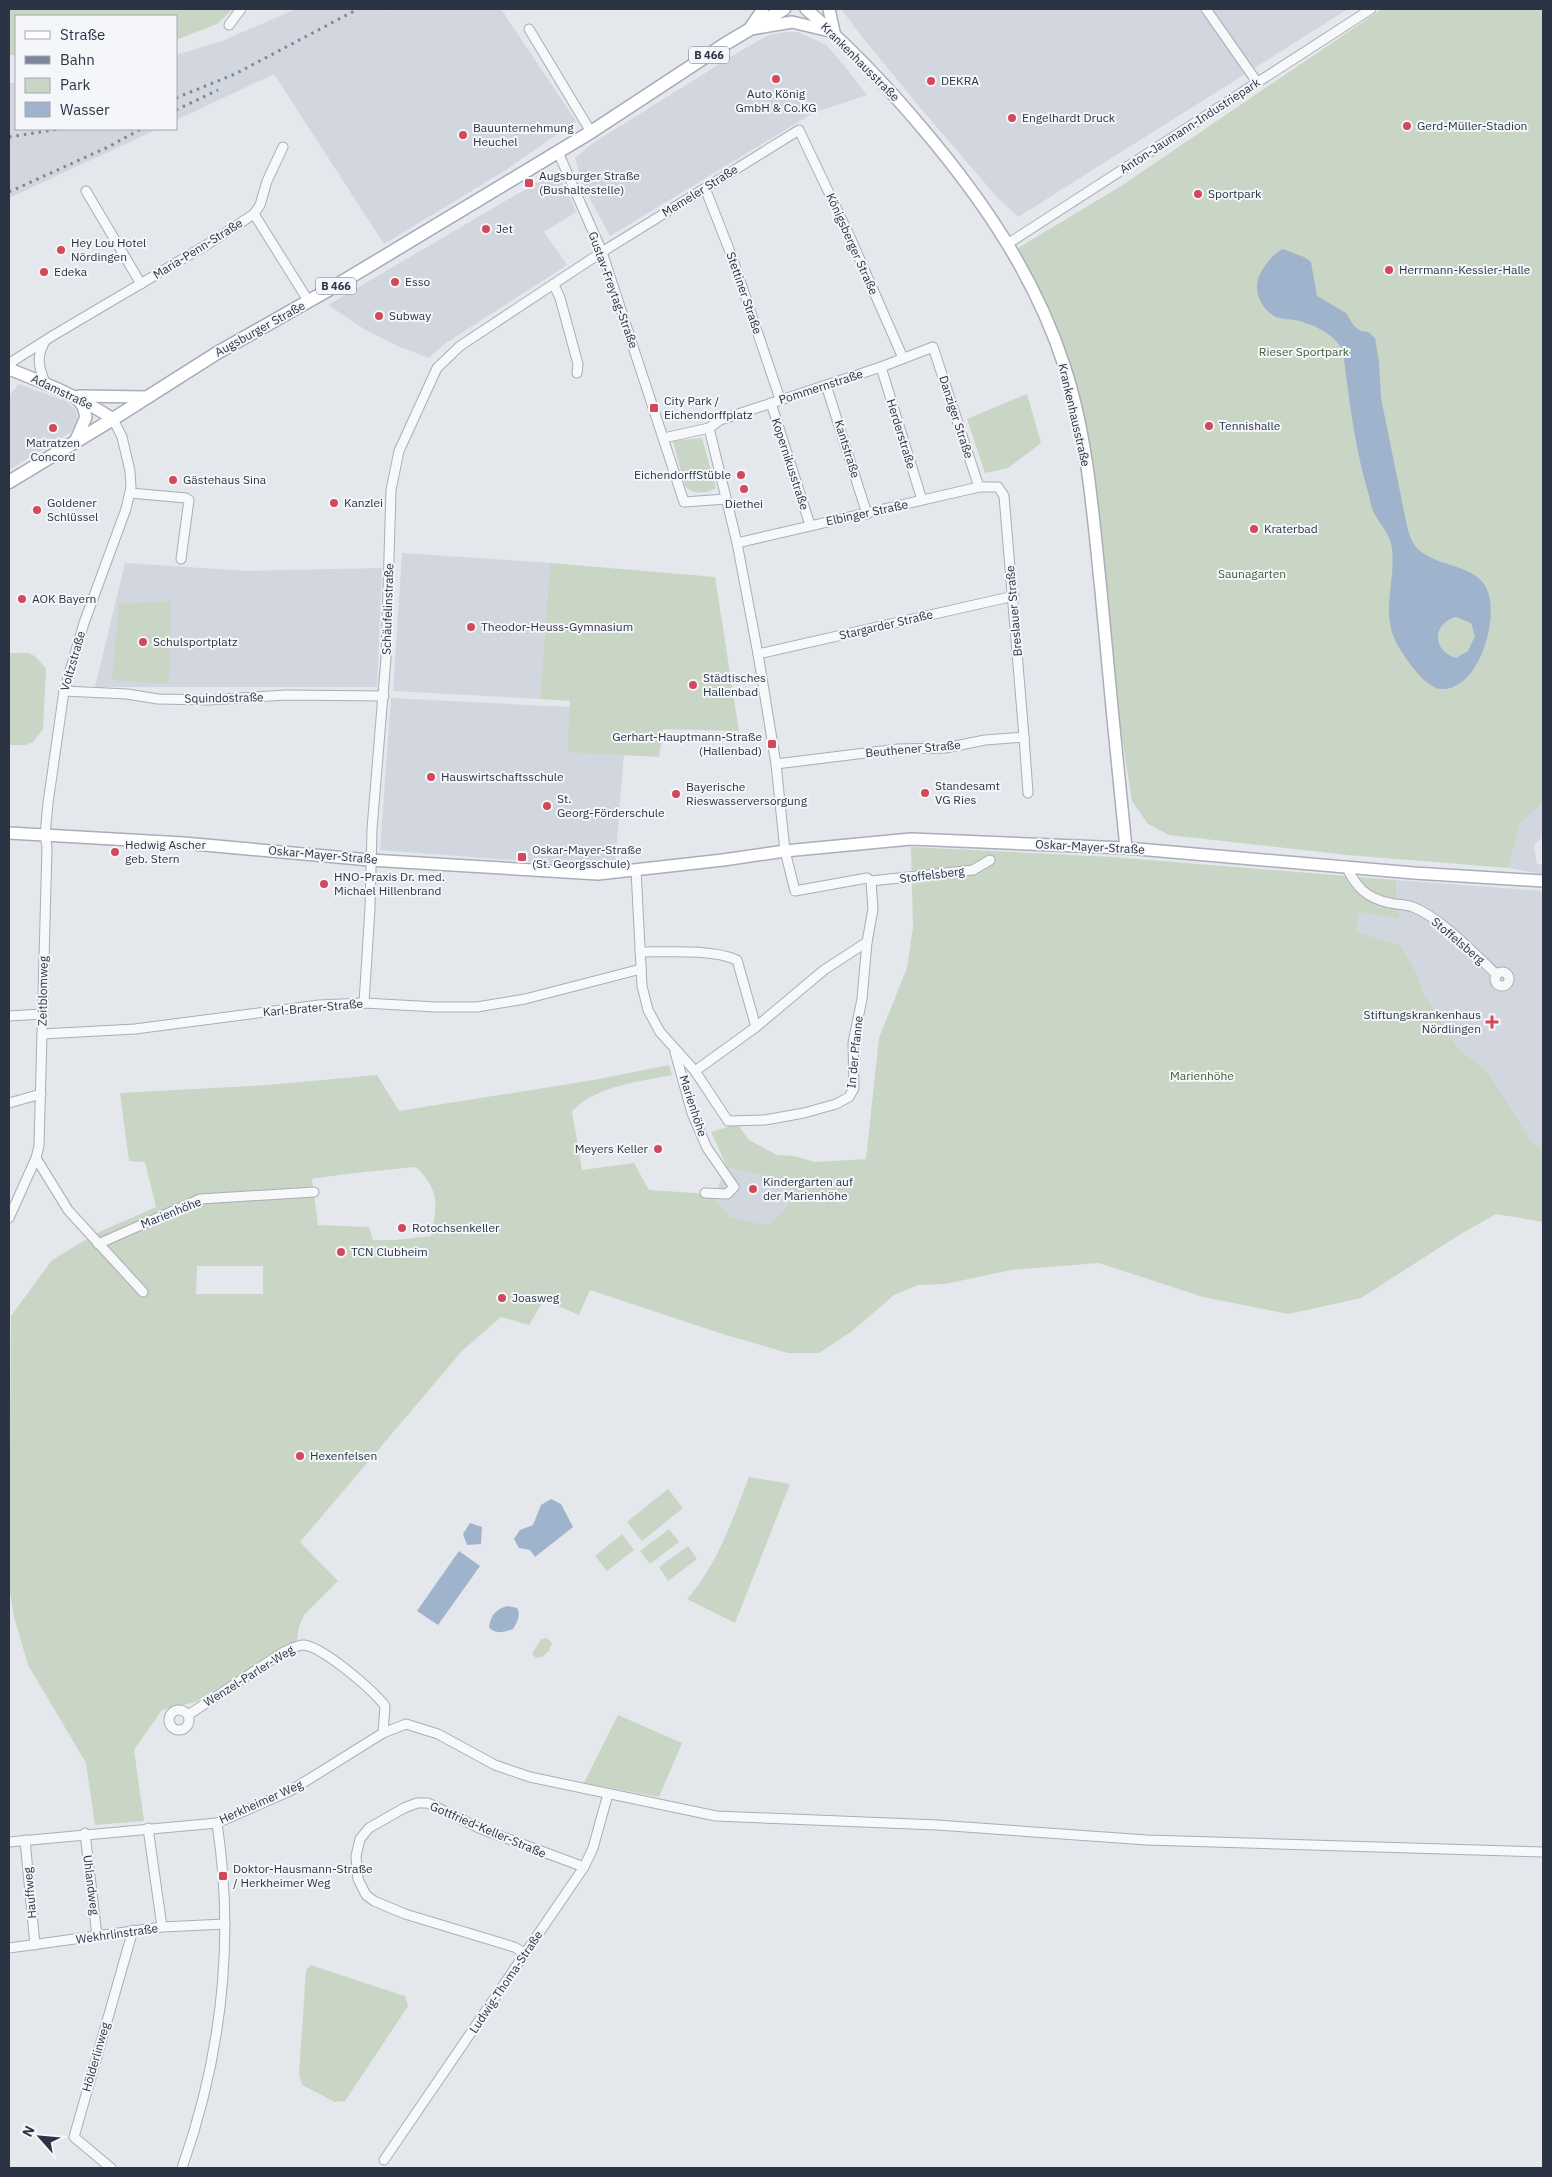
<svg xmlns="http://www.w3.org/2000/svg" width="1552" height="2177" font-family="'IBM Plex Sans',sans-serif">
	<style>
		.built { fill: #d2d6de }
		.green { fill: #c9d6c5; fill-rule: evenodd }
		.water { fill: #9fb4cc; fill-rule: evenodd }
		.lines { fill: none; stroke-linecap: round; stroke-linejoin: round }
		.street-casing { stroke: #a9aeb7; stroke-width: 11 }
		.secondary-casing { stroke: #a9aeb7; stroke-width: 14 }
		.primary-casing { stroke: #a3abb8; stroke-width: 15 }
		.street { stroke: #f7f8fa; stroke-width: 9 }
		.secondary { stroke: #fff; stroke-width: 11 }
		.primary { stroke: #fff; stroke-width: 12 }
		.rail { stroke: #7d8696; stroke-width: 3; stroke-dasharray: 2.5 5; stroke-linecap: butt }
		.poi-dot { fill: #d1495b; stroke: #f4f6f9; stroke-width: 2 }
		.labels { text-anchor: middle; stroke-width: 4; stroke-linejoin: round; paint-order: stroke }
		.shield { fill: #f4f6f9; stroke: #676e7b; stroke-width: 1 }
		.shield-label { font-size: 11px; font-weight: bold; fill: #2b3445 }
		.street-label { font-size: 12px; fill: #2b3445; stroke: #f4f6f9 }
		.poi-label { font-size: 12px; fill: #2b3445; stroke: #f4f6f9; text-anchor: start }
		.park-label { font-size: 12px; fill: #3f6138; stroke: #f4f6f9 }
	</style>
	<rect width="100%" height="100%" fill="#e4e7ec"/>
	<g class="built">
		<path d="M296 9H388L383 13 390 9H501L576 121 506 170 384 244 274 74 176 120V55L222 41Z"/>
		<path d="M842 9H1348L1018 217 996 196 923 111 867 43 844 13Z"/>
		<path d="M786 32H798L826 45 837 57 867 95 813 113 610 236 583 186 575 158 590 145 747 47 769 35Z"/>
		<path d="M9 83H16V129H158L9 198Z"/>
		<path d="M555 172 565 186 576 212 544 232 567 265 443 345 429 358 400 347 364 329 328 305Z"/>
		<path d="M19 384 67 402 75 409 78 420 71 432 9 470V396Z"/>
		<path d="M402 553 550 563 540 699 393 691Z"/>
		<path d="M125 563 246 571 382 568 377 687H95Z"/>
		<path d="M391 698 570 707 567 751 624 755 615 863 563 864 380 850Z"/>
		<path d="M1543 802V837L1534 845 1537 864 1543 865V874L1509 868 1520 824Z"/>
		<path d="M1396 880 1543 891V1149L1534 1145 1488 1072 1458 1048 1425 996 1417 975 1356 932 1359 912 1398 900Z"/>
		<path d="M727 1167 789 1181V1204L771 1223 762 1224 731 1217 713 1198Z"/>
	</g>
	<g class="green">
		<path d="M9 9H233L217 24 176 40V16H16V55H9Z"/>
		<path d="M1382 9H1543V802L1520 824 1509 868 1347 855 1169 835 1148 824 1132 801 1064 366 1013 251 1121 186Z"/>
		<path d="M1027 394 1041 443 1008 468 985 473 967 419Z"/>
		<path d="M702 438 716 488C706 494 694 495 685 486L673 441Z"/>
		<path d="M550 563 715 577 739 731 663 729 659 757 567 752 570 701 540 699Z"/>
		<path d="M171 601 169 684 112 680 119 604Z"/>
		<path d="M9 653H29L36 657 46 669 43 729 33 742 25 745H9Z"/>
		<path d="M911 847 1113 857 1396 880 1399 918 1359 912 1356 932 1401 946 1417 975 1425 996 1458 1048 1488 1072 1534 1145 1543 1149V1222L1496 1214 1459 1235 1361 1298 1288 1314 1203 1297 1099 1263 1011 1270 945 1284 918 1285 894 1295 851 1332 819 1353H788L726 1335 590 1290 579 1315 544 1300 529 1325 501 1317 462 1351 300 1542 338 1581 304 1615 299 1627 297 1640 196 1702 162 1710 134 1750 144 1821 95 1825 86 1763 28 1665 14 1617 9 1587 11 1316 52 1260 97 1233 156 1207 145 1162 129 1161 120 1093 268 1085 377 1075 399 1111 594 1080 669 1065 672 1075C638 1082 598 1085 572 1111L582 1170 634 1163 649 1190 710 1194 731 1217 762 1224 771 1223 789 1204V1181L727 1167 711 1132 737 1124 749 1140 777 1155 794 1156 815 1162 866 1159 879 1038 907 968 913 927ZM413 1167C419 1168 421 1172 425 1177 441 1198 435 1212 431 1236L396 1240H373L369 1227 318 1225 312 1179C346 1173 379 1171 413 1167ZM197 1266H263V1294H196Z"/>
		<path d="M749 1477 790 1484 735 1623 687 1599C717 1566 733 1518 749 1477Z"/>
		<path d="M668 1489 683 1508 642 1541 627 1522Z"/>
		<path d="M669 1529 679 1542 650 1564 640 1551Z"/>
		<path d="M622 1534 634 1550 607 1571 595 1556Z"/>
		<path d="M688 1546 697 1559 668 1581 659 1567Z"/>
		<path d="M546 1638 552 1643 549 1651 542 1657 536 1658 532 1654 541 1639Z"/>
		<path d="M618 1715 682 1743 659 1797 584 1783Z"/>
		<path d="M310 1965 405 1996 408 2006 345 2101 335 2102 302 2085 299 2074 306 1971Z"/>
	</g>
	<g class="water">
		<path d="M1283 249 1304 257 1311 262 1317 296 1346 313 1354 326 1361 331 1368 332 1375 338 1379 362 1381 398 1407 526C1408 531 1410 536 1412 541 1428 571 1480 559 1489 595 1497 624 1478 691 1441 689 1426 689 1404 657 1397 644 1380 613 1396 581 1392 548 1390 533 1379 524 1373 511 1371 506 1370 501 1369 496 1355 449 1349 400 1343 351 1335 334 1313 324 1295 320 1289 319 1282 319 1276 317 1261 310 1252 289 1260 274 1266 263 1272 255 1283 249ZM1456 617 1471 623 1475 636 1468 651 1456 658C1432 651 1432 623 1456 617Z"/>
		<path d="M551 1499 561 1504 573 1527 535 1557 530 1550 519 1548 514 1539 520 1530 533 1525 541 1505Z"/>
		<path d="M470 1523 482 1527 481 1544 467 1545 463 1534Z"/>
		<path d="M459 1551 480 1566 438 1625 417 1611Z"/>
		<path d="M508 1606 517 1608C521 1615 517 1623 513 1629 505 1632 495 1635 489 1627 491 1615 496 1609 508 1606Z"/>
	</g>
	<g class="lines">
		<g class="street-casing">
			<g id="street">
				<path d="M1206 9 1257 82"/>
				<path d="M229 25 241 9"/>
				<path d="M529 29 591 132"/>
				<path d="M558 152 602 252 684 502 726 499"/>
				<path d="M705 188 732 257 780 399"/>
				<path d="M86 191 141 284"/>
				<path d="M254 214 309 302"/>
				<path d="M1009 243 1371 9"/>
				<path d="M554 285 560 298 578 364 577 373"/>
				<path d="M44 343C36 358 39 367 45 383"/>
				<path d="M881 367 922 500"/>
				<path d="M9 368 13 361 54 335 208 244 254 214 260 205 267 181 283 147"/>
				<path d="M826 385 867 514"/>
				<path d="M771 403 810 525"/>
				<path d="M709 428 720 420 881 367 933 347 979 487"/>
				<path d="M130 493 186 498 189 500 181 559"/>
				<path d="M737 543 979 487H998L1004 496 1024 737"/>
				<path d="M758 654 1014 596"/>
				<path d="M64 691 127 694 158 699 210 700 286 695 384 696"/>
				<path d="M776 764 898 749 945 748 985 740 1024 737 1028 793"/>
				<path d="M1346 866C1356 887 1366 898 1390 903 1398 905 1406 904 1413 907 1441 918 1475 954 1497 975"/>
				<path d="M636 870 642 986 648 1010 660 1032 695 1071 728 1121 765 1120 804 1113 836 1104 849 1097 854 1088 853 1043 862 999 867 942 873 909 871 881 867 878 795 891 785 851 776 764 758 654 737 543 709 428 664 438"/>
				<path d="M871 881 973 870 990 860"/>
				<path d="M640 952C667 952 712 949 737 960L756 1027"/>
				<circle cx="1502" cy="979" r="7"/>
				<path d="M364 1003 370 908 372 829 386 658 391 490 399 451 437 368 460 346 602 252 799 130 850 237 903 358"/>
				<path d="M9 1016 43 1014"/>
				<path d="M42 1034 135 1029 319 1005 364 1003 436 1007H477L525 999 641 969"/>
				<path d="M675 1052 692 1113 707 1148 734 1187 727 1194 705 1193"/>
				<path d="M695 1071 756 1027 824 970 867 942"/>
				<path d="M9 1103 41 1094"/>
				<path d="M36 1158 68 1210 143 1292"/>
				<path d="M9 1218 36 1158 39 1146 47 847 45 835 48 803 64 691 84 623 126 509 131 487 130 471 122 437 113 419"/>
				<path d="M98 1244 200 1199 314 1192"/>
				<circle cx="179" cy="1720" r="10"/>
				<path d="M188 1715 282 1653C289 1650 296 1645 304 1645 323 1647 373 1690 385 1706L383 1733"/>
				<path d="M148 1828 162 1927"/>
				<path d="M85 1833 97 1936"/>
				<path d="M25 1840 35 1945"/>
				<path d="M9 1842 217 1823 290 1791 383 1733 406 1724 438 1734 495 1765 530 1777 716 1816 937 1825 1147 1840 1543 1852"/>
				<path d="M9 1948 162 1927 225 1924"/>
				<path d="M525 1953 514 1947 405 1914 374 1901 366 1895 358 1879 356 1856 360 1839 369 1828 404 1808 417 1803H428L479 1828 584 1867"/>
				<path d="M384 2160 584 1867 593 1848 608 1794"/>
				<path d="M111 2168 74 2137 133 1930"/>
				<path d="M182 2168C222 2055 235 1942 217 1823"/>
			</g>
		</g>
		<g class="secondary-casing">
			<g id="secondary">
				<path d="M806 9C849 46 887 86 923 129 983 200 1035 276 1064 365 1088 437 1093 516 1101 591 1109 677 1117 762 1126 848"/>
				<path d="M750 28 763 9"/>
				<path d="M751 29 792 22 834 32 829 9"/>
				<path d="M9 369C45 383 80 397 113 419"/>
				<path d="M79 396 146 397"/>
				<path d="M75 442 86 417 83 406 76 398"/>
				<path d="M9 833 183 843 370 860 598 874 723 860 785 851 911 839 1126 848 1414 873 1543 881"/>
			</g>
		</g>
		<g class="primary-casing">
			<path id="primary" d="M9 482 113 419 217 353 337 285 591 132 725 44 784 9"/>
		</g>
		<use href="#street" class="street"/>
		<use href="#secondary" class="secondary"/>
		<use href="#primary" class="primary"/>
		<g class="rail">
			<path d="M176 98 235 74 358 9"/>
			<path d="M176 110 218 90"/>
			<path d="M9 137 59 129"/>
			<path d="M9 192 108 147 141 129"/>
		</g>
	</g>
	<g class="poi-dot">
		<circle cx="776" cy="79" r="5"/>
		<circle cx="931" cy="81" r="5"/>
		<circle cx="1012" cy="118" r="5"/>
		<circle cx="1407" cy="126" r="5"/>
		<circle cx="463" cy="135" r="5"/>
		<rect x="524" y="178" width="10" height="10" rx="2.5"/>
		<circle cx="1198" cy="194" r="5"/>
		<circle cx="486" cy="229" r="5"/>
		<circle cx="61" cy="250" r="5"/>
		<circle cx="1389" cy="270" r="5"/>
		<circle cx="44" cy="272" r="5"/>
		<circle cx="395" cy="282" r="5"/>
		<circle cx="379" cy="316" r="5"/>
		<rect x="649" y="403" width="10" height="10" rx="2.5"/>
		<circle cx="1209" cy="426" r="5"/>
		<circle cx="53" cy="428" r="5"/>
		<circle cx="741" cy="475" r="5"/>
		<circle cx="173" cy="480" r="5"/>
		<circle cx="744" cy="489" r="5"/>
		<circle cx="334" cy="503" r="5"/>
		<circle cx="37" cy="510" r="5"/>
		<circle cx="1254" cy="529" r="5"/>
		<circle cx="22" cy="599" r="5"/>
		<circle cx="471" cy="627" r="5"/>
		<circle cx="143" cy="642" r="5"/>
		<circle cx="693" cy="685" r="5"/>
		<rect x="767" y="739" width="10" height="10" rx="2.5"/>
		<circle cx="431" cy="777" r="5"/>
		<circle cx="925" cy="793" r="5"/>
		<circle cx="676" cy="794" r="5"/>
		<circle cx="547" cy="806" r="5"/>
		<circle cx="115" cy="852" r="5"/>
		<rect x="517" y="852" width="10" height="10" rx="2.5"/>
		<circle cx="324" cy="884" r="5"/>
		<path d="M1489.5 1014.5h5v5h5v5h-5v5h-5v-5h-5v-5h5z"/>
		<circle cx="658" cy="1149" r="5"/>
		<circle cx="753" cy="1189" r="5"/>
		<circle cx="402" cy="1228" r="5"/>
		<circle cx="341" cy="1252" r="5"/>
		<circle cx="502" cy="1298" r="5"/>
		<circle cx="300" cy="1456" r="5"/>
		<rect x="218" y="1871" width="10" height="10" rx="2.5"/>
	</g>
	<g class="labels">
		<g class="shield">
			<rect x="689" y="46.5" width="40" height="17" rx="4"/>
			<rect x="316" y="277.5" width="40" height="17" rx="4"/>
		</g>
		<g class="shield-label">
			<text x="709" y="59">B 466</text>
			<text x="336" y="290">B 466</text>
		</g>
		<g class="street-label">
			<text transform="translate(860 62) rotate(45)" y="4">Krankenhausstraße</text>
			<text transform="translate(1190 126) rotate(-33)" y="4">Anton-Jaumann-Industriepark</text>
			<text transform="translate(700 191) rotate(-32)" y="4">Memeler Straße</text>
			<text transform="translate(852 244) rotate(66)" y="4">Königsberger Straße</text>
			<text transform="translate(198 249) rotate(-32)" y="4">Maria-Penn-Straße</text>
			<text transform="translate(613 290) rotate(70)" y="4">Gustav-Freytag-Straße</text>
			<text transform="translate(744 293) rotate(71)" y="4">Stettiner Straße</text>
			<text transform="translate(260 329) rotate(-29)" y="4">Augsburger Straße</text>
			<text transform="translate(821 387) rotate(-18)" y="4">Pommernstraße</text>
			<text transform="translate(62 392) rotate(25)" y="4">Adamstraße</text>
			<text transform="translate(1074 415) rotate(77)" y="4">Krankenhausstraße</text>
			<text transform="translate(956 417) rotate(72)" y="4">Danziger Straße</text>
			<text transform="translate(901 434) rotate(73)" y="4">Herderstraße</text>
			<text transform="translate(847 449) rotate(73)" y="4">Kantstraße</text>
			<text transform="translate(790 464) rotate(72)" y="4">Kopernikusstraße</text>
			<text transform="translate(867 513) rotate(-12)" y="4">Elbinger Straße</text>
			<text transform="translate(388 609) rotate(-88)" y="4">Schäufelinstraße</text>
			<text transform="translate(1014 611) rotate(-95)" y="4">Breslauer Straße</text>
			<text transform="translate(886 625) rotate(-13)" y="4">Stargarder Straße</text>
			<text transform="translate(73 661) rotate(-74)" y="4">Voltzstraße</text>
			<text transform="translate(224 698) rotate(-1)" y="4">Squindostraße</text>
			<text transform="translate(913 749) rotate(-5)" y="4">Beuthener Straße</text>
			<text transform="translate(1090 847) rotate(3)" y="4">Oskar-Mayer-Straße</text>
			<text transform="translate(323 855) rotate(5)" y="4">Oskar-Mayer-Straße</text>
			<text transform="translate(932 875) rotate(-7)" y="4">Stoffelsberg</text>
			<text transform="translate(1458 941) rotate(40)" y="4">Stoffelsberg</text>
			<text transform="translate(43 991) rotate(-89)" y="4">Zeitblomweg</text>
			<text transform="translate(313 1008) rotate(-5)" y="4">Karl-Brater-Straße</text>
			<text transform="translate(855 1052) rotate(-84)" y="4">In der Pfanne</text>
			<text transform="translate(693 1106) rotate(72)" y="4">Marienhöhe</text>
			<text transform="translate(171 1213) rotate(-22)" y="4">Marienhöhe</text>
			<text transform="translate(249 1676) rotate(-32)" y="4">Wenzel-Parler-Weg</text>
			<text transform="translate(261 1802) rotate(-24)" y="4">Herkheimer Weg</text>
			<text transform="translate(488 1830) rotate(23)" y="4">Gottfried-Keller-Straße</text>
			<text transform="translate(91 1885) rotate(83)" y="4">Uhlandweg</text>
			<text transform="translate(30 1893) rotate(-95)" y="4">Hauffweg</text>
			<text transform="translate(117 1934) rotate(-8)" y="4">Wekhrlinstraße</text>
			<text transform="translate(506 1982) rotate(-56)" y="4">Ludwig-Thoma-Straße</text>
			<text transform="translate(96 2057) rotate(-74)" y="4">Hölderlinweg</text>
		</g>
		<g class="poi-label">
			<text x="941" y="85">DEKRA</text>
			<text x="776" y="98" text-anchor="middle">Auto König<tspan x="776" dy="14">GmbH &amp; Co.KG</tspan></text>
			<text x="1022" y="122">Engelhardt Druck</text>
			<text x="1417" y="130">Gerd-Müller-Stadion</text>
			<text x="473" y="132">Bauunternehmung<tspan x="473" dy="14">Heuchel</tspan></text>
			<text x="539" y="180">Augsburger Straße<tspan x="539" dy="14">(Bushaltestelle)</tspan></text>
			<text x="1208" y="198">Sportpark</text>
			<text x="496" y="233">Jet</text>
			<text x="71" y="247">Hey Lou Hotel<tspan x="71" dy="14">Nördingen</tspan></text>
			<text x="1399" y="274">Herrmann-Kessler-Halle</text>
			<text x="54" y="276">Edeka</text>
			<text x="405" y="286">Esso</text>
			<text x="389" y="320">Subway</text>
			<text x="664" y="405">City Park /<tspan x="664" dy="14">Eichendorffplatz</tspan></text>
			<text x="1219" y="430">Tennishalle</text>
			<text x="53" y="447" text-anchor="middle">Matratzen<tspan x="53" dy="14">Concord</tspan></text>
			<text x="731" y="479" text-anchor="end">EichendorffStüble</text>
			<text x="183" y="484">Gästehaus Sina</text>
			<text x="47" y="507">Goldener<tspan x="47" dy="14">Schlüssel</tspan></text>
			<text x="344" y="507">Kanzlei</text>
			<text x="744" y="508" text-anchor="middle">Diethei</text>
			<text x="1264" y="533">Kraterbad</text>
			<text x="32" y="603">AOK Bayern</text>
			<text x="481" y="631">Theodor-Heuss-Gymnasium</text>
			<text x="153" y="646">Schulsportplatz</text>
			<text x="703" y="682">Städtisches<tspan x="703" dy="14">Hallenbad</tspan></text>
			<text x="762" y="741" text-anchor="end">Gerhart-Hauptmann-Straße<tspan x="762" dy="14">(Hallenbad)</tspan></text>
			<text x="441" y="781">Hauswirtschaftsschule</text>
			<text x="935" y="790">Standesamt<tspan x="935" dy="14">VG Ries</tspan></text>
			<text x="686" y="791">Bayerische<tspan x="686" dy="14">Rieswasserversorgung</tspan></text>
			<text x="557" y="803">St.<tspan x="557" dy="14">Georg-Förderschule</tspan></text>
			<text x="125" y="849">Hedwig Ascher<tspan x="125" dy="14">geb. Stern</tspan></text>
			<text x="532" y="854">Oskar-Mayer-Straße<tspan x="532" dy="14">(St. Georgsschule)</tspan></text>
			<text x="334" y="881">HNO-Praxis Dr. med.<tspan x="334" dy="14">Michael Hillenbrand</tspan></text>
			<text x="1481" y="1019" text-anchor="end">Stiftungskrankenhaus<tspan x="1481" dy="14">Nördlingen</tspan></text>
			<text x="648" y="1153" text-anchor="end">Meyers Keller</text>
			<text x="763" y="1186">Kindergarten auf<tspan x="763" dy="14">der Marienhöhe</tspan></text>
			<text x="412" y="1232">Rotochsenkeller</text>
			<text x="351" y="1256">TCN Clubheim</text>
			<text x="512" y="1302">Joasweg</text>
			<text x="310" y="1460">Hexenfelsen</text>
			<text x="233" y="1873">Doktor-Hausmann-Straße<tspan x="233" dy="14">/ Herkheimer Weg</tspan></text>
		</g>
		<g class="park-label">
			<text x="1304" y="356">Rieser Sportpark</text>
			<text x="1252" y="578">Saunagarten</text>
			<text x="1202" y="1080">Marienhöhe</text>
		</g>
	</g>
	<rect width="1552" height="2177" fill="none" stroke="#2b3445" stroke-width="20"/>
	<rect x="15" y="15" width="162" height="115" fill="#f4f6f9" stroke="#a4a8b1"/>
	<rect x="25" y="31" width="25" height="8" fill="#ffffff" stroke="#a4a8b1"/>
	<text x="60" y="40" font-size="15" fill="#2b3445">Straße</text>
	<rect x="25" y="56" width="25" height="8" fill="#7d8696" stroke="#a4a8b1"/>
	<text x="60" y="65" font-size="15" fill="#2b3445">Bahn</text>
	<rect x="25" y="78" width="25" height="15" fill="#c9d6c5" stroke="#a4a8b1"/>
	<text x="60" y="90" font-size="15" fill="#2b3445">Park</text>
	<rect x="25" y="102" width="25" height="15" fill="#9fb4cc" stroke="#a4a8b1"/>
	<text x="60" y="115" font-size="15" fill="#2b3445">Wasser</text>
	<g transform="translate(40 2137) rotate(297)" stroke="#f4f6f9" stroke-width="4" paint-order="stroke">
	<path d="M0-4L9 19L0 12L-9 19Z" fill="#2b3445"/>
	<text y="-8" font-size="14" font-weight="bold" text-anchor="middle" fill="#2b3445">N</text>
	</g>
</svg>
